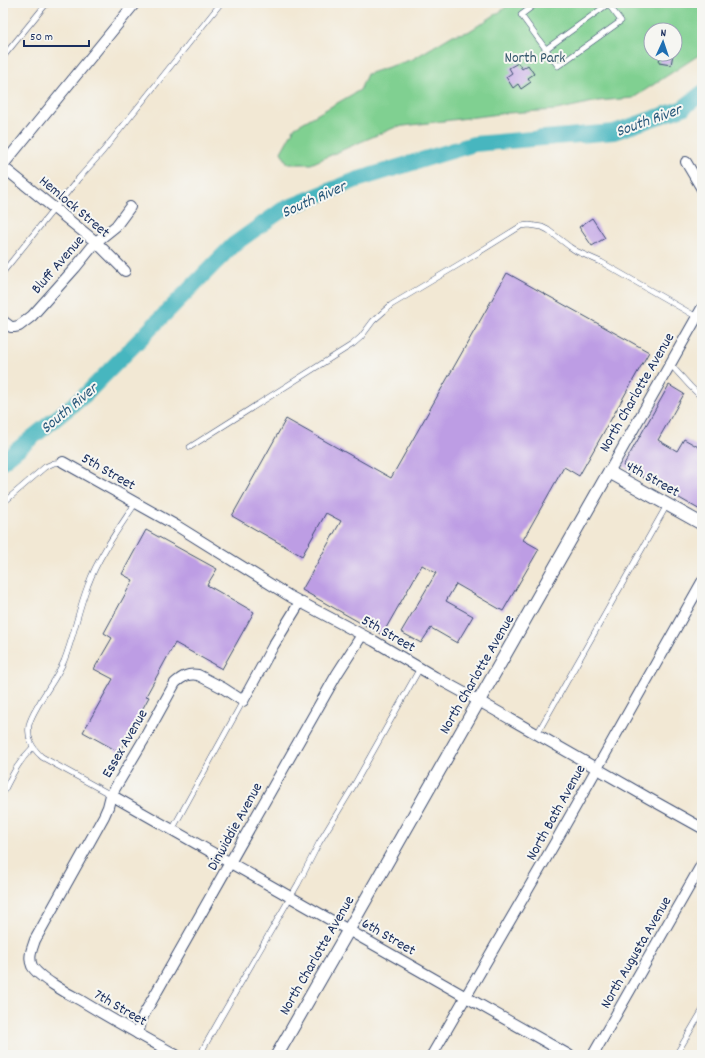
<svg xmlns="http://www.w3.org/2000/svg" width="705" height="1058" font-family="Dekko,sans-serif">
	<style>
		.green { fill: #80d091; stroke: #4e8078; fill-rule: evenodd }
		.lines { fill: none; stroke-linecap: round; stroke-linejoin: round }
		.river { stroke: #47b6bf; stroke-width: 16 }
		.building { fill: #bd9de4 }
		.service-casing { stroke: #3b4b70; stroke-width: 6 }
		.minor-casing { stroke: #3b4b70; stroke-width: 12 }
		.tertiary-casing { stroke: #3b4b70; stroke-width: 14 }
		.service { stroke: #fff; stroke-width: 5 }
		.minor { stroke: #fff; stroke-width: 10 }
		.tertiary { stroke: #fff; stroke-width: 12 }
		.labels { text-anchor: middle; stroke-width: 4; stroke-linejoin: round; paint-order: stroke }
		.park-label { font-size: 15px; fill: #34576b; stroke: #f6f6f2 }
		.street-label { font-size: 15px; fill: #1b2f5e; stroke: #f6f6f2 }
		.water-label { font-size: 16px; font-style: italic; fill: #28587b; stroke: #f6f6f2 }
	</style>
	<rect width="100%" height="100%" fill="#f6f6f2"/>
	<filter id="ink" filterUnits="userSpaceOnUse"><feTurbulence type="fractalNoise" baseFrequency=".025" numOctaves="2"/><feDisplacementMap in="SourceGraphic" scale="8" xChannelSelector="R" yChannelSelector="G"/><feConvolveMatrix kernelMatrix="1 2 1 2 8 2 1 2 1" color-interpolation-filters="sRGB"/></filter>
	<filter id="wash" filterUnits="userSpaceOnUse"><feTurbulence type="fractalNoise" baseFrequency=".012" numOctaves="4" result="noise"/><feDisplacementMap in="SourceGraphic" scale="16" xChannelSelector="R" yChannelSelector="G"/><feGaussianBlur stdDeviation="0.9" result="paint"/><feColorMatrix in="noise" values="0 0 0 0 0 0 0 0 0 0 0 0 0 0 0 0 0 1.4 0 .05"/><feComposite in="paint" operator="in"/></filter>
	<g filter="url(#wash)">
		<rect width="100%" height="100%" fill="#f2e8d4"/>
		<path class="green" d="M511 3H702V53L633 98 598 101 556 110 507 113 396 127 358 143 311 164H288L281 152 295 127 360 90 367 74 413 59 453 35 468 32 501 11ZM651 30H675V54H651Z"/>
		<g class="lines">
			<path class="river" d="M3 461 85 395 233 245 282 210 356 180 474 144 614 132 683 108 702 93"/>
		</g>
		<g id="blocks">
			<g class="building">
				<path d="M660 54H673L671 65 659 63Z"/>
				<path d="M518 63 522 69 528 65 534 74 528 78 531 82 521 89 518 84 513 88 506 77 512 73 509 68Z"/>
				<path d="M592 218 605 238 592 246 579 227Z"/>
				<path d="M507 273 649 352 579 476 564 467 523 540 539 549 503 611 456 584 446 601 473 616 457 643 431 628 421 643 401 632 436 573 422 565 382 635 302 590 341 521 326 513 302 556 232 516 286 419 391 478Z"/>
				<path d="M669 385 684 394 658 440 677 451 684 439 702 449V511L623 466Z"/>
				<path d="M146 530 217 569 207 585 254 612 222 669 175 643 146 696 149 697 119 752 83 732 113 679 94 669 112 638 104 633 133 580 122 574Z"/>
			</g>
		</g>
	</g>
	<g filter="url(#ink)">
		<use href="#blocks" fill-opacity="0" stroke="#3b4b70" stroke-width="1"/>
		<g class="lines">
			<g class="service-casing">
				<g id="service">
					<path d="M537 3 521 15 558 66 621 21 608 4 546 49"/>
					<path d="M3 57 47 3"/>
					<path d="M3 272 79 178 103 151 221 3"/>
					<path d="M670 364 690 386 702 398"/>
					<path d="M190 447 353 344 361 337 373 321 391 305 468 259 521 226 529 225 542 227 548 230 570 247 576 251 601 262 697 317"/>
					<path d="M3 503 45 467 54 463 63 462"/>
					<path d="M537 734 667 505"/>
					<path d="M3 793C12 775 18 762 33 747"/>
					<path d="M111 795 42 757C32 748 27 739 29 725 31 716 37 708 41 700 49 687 58 675 64 661 74 636 78 610 88 585 98 557 119 528 135 504"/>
					<path d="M172 830 243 701"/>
					<path d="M201 1055 204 1047 221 1017 298 884 319 843 353 787 420 668"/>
					<path d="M676 1055 702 1011"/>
				</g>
			</g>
			<g class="minor-casing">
				<g id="minor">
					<path d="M686 162 702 189"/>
					<path d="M3 165 135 3"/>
					<path d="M3 167 96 242 125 271"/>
					<path d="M3 321 11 327H14L19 326 32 316 75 268 96 242 116 226 130 207"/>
					<path d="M63 462 177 526 291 597 374 641 435 677 479 701 650 799 702 828"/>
					<path d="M609 472 702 308"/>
					<path d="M111 795 466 997 569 1055"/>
					<path d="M138 1034 140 1026 143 1016 337 674 362 635"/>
					<path d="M176 1055C144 1037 111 1019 80 1000 68 994 38 977 32 966 28 957 32 949 35 940L104 816 108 807 111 795 143 741 175 683C182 677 188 673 198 675L223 688 243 701 273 646 300 602"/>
					<path d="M432 1055 556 841 702 582"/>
					<path d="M593 1055 702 864"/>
				</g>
			</g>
			<g class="tertiary-casing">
				<path id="tertiary" d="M277 1055 348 931 609 472 702 524"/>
			</g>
			<use href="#service" class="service"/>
			<use href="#minor" class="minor"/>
			<use href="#tertiary" class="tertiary"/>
		</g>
	</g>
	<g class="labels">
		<g class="park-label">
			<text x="535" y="62">North Park</text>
		</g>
		<g class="street-label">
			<text transform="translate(75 206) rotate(40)" y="5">Hemlock Street</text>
			<text transform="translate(57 264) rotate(-49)" y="5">Bluff Avenue</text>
			<text transform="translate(636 392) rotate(-60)" y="5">North Charlotte Avenue</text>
			<text transform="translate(109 471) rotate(30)" y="5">5th Street</text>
			<text transform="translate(653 478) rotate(29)" y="5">4th Street</text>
			<text transform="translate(389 633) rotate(30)" y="5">5th Street</text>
			<text transform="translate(476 674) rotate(-60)" y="5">North Charlotte Avenue</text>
			<text transform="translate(124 743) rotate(-60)" y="5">Essex Avenue</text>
			<text transform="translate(555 812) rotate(-61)" y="5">North Bath Avenue</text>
			<text transform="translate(234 826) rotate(-61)" y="5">Dinwiddie Avenue</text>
			<text transform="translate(389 936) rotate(30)" y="5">6th Street</text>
			<text transform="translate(635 952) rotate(-60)" y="5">North Augusta Avenue</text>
			<text transform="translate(316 955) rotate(-60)" y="5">North Charlotte Avenue</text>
			<text transform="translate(121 1007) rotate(30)" y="5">7th Street</text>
		</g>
		<g class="water-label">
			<text transform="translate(648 119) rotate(-20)" y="6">South River</text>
			<text transform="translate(313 198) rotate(-24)" y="6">South River</text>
			<text transform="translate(68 407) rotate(-40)" y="6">South River</text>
		</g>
	</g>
	<rect width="705" height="1058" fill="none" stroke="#f6f6f2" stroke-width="16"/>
	<g transform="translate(663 42) rotate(3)"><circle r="19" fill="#f6f6f2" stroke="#9ea6b7"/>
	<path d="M0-3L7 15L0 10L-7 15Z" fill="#1f6fb2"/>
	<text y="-6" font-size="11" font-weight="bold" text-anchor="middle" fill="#1b2f5e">N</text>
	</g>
	<path d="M24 40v6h65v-6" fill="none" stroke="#1b2f5e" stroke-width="2"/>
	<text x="30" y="40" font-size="12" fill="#1b2f5e" stroke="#f6f6f2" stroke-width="3" paint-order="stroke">50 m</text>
</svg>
